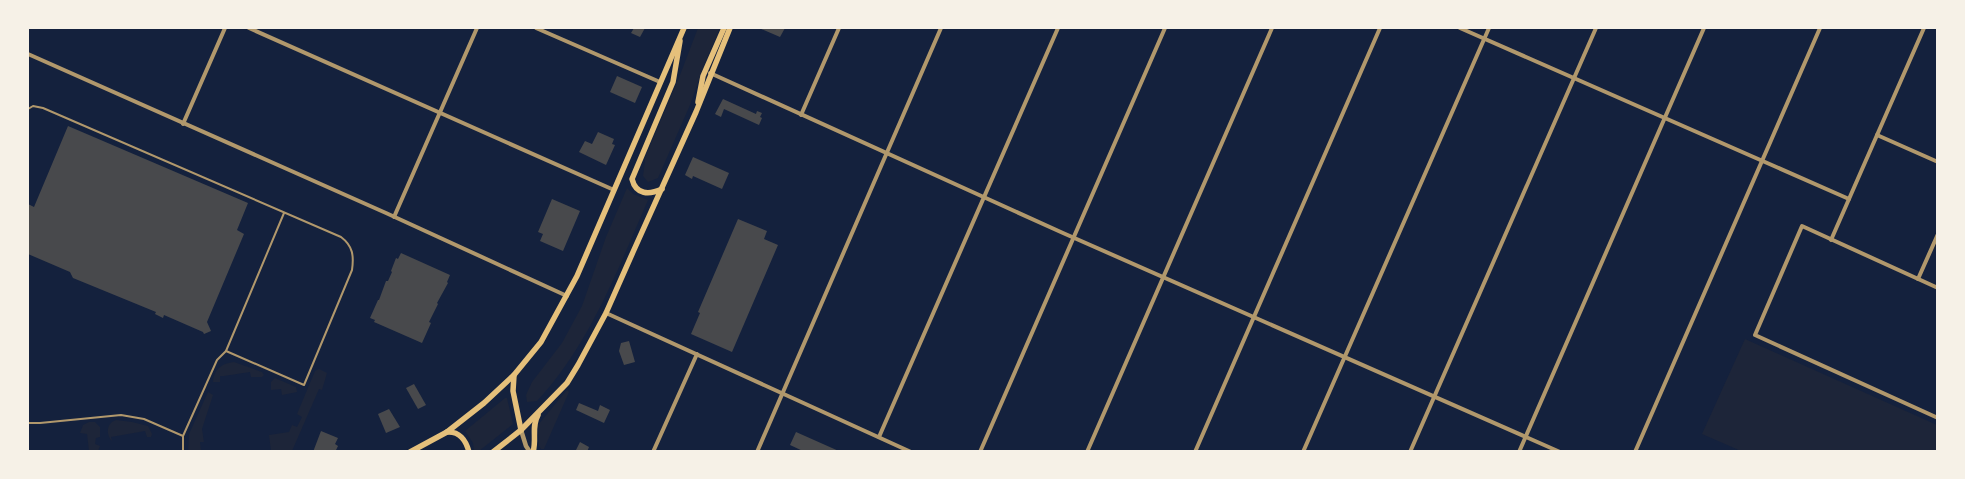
<svg xmlns="http://www.w3.org/2000/svg" width="1965" height="479" font-family="'Fira Sans Condensed',sans-serif">
	<style>
		.green { fill: #1d2539 }
		.building { fill: #48494c }
		.lines { fill: none; stroke-linecap: round; stroke-linejoin: round }
		.service { stroke: #b1986c; stroke-width: 2 }
		.minor { stroke: #b1986c; stroke-width: 4 }
		.tertiary { stroke: #b1986c; stroke-width: 4.5 }
		.primary { stroke: #e5c07b; stroke-width: 5.5 }
	</style>
	<rect width="100%" height="100%" fill="#14213d"/>
	<g class="green">
		<path d="M698 28H720L704 65 690 105 658 178 648 182 643 176 645 161 644 160 680 75Z"/>
		<path d="M627 188 633 194 648 200C617 271 590 344 537 401L527 402 526 395 532 382 562 343 582 306 606 237Z"/>
		<path d="M1745 339 1937 425V451H1741L1702 434Z"/>
		<path d="M234 362 262 372 264 375 262 377H251L250 372 224 376H220V382H213C213 370 222 363 234 362Z"/>
		<path d="M319 369 327 373 322 390 319 389 292 451H271L269 435 289 432 292 425 297 427 302 417 297 414 315 371Z"/>
		<path d="M275 378 296 387 297 392 282 395 281 389 271 390V382Z"/>
		<path d="M567 390 569 392 544 449H541L539 446 538 425Z"/>
		<path d="M208 392 213 395 202 429 204 442H200L201 451H188L189 434Z"/>
		<path d="M505 398H507L513 424 479 451H474L473 443 465 431Z"/>
		<path d="M116 420 132 422 148 426 152 434 151 437H147L145 431 111 437 112 441C106 435 106 423 116 420Z"/>
		<path d="M89 422H95L100 427V437L96 438 95 444 100 446 98 451H89L87 434 80 433 83 425Z"/>
	</g>
	<g class="building">
		<path d="M634 28H645L640 37 631 33Z"/>
		<path d="M759 28H785L780 37Z"/>
		<path d="M617 76 642 87 635 103 610 92Z"/>
		<path d="M723 99 756 114 757 111 762 113 760 117 762 118 759 125 724 109 721 117 715 114Z"/>
		<path d="M68 126 248 203 237 230 244 234 207 322 211 331 204 334 203 332 164 315 163 318 155 314 156 312 73 278 70 272 28 254V204L34 207Z"/>
		<path d="M598 132 614 139 612 144 615 145 606 165 579 152 585 141 592 144Z"/>
		<path d="M693 157 729 173 722 189 693 176 692 179 685 175Z"/>
		<path d="M552 199 580 211 563 251 540 241 543 234 538 232Z"/>
		<path d="M738 219 767 231 764 239 778 245 732 352 691 334 700 313 698 312Z"/>
		<path d="M401 253 450 275 447 282 448 283 437 303 438 304 429 322 431 323 422 343 374 322 375 320 370 318 378 300H379L386 281H388L392 272 391 271 396 258 398 259Z"/>
		<path d="M629 341 635 362 624 365 619 351 621 343Z"/>
		<path d="M414 384 426 405 418 409 406 388Z"/>
		<path d="M579 403 598 411 600 405 610 410 604 423 576 410Z"/>
		<path d="M389 409 400 427 386 433 378 414Z"/>
		<path d="M321 431 338 438 335 444 338 446 335 452H313Z"/>
		<path d="M796 432 841 452H805L790 445Z"/>
		<path d="M580 442 589 447 587 452H575Z"/>
	</g>
	<g class="lines">
		<g class="service">
			<path d="M28 109 33 106 43 108 341 237C353 246 354 256 352 270L304 385 226 351"/>
			<path d="M28 423H40L121 415 144 419 183 436"/>
			<path d="M183 452V436L217 360 226 351 284 213"/>
		</g>
		<g class="minor">
			<path d="M249 28 614 190"/>
			<path d="M536 28 660 82"/>
			<path d="M1460 28 1849 199"/>
			<path d="M28 54 386 213 567 296"/>
			<path d="M710 73 1063 233 1560 452"/>
			<path d="M801 115 839 28"/>
			<path d="M183 124 225 28"/>
			<path d="M1877 135 1938 162"/>
			<path d="M394 217 477 28"/>
			<path d="M1831 240 1924 28"/>
			<path d="M1918 279 1938 234"/>
			<path d="M1938 288 1802 226 1755 335 1938 418"/>
			<path d="M606 313 911 452"/>
			<path d="M879 437 1058 28"/>
			<path d="M653 452 697 354"/>
			<path d="M757 452 941 28"/>
			<path d="M980 452 1165 28"/>
			<path d="M1087 452 1272 28"/>
			<path d="M1195 452 1380 28"/>
			<path d="M1303 452 1489 28"/>
			<path d="M1410 452 1596 28"/>
			<path d="M1519 452 1704 28"/>
			<path d="M1635 452 1820 28"/>
		</g>
		<path class="tertiary" d="M521 430 526 446 530 452"/>
		<g class="primary">
			<path d="M698 102 703 76 724 28"/>
			<path d="M662 189C649 195 636 195 632 179L673 82 680 41"/>
			<path d="M514 375 513 391 521 430"/>
			<path d="M447 432C459 431 466 440 469 452"/>
			<path d="M410 452 447 432 484 403 514 375 541 342 577 276 684 28"/>
			<path d="M493 452 521 430 567 383 578 365 606 313 633 252 696 112 730 28"/>
			<path d="M533 452C537 439 531 427 538 415"/>
		</g>
	</g>
	<rect width="1965" height="479" fill="none" stroke="#f6f1e7" stroke-width="58"/>
</svg>
